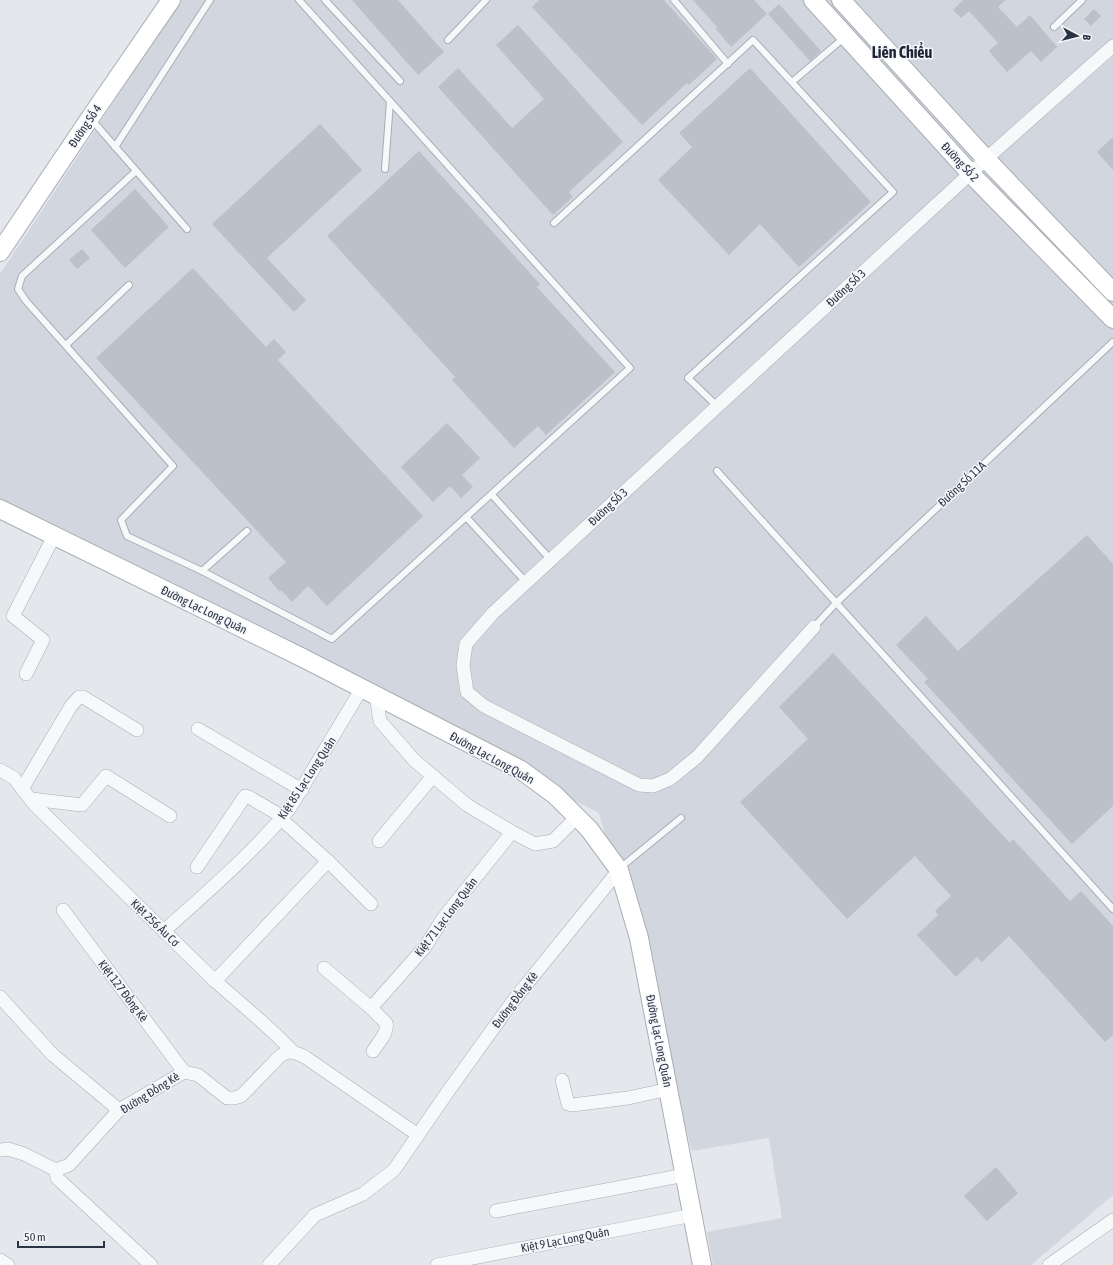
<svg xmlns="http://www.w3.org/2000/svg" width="1113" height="1265" font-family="'Asap Condensed',sans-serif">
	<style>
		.built { fill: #d2d6de }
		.building { fill: #bbc0c9 }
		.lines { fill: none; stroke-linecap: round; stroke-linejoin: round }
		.lane-casing { stroke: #a9aeb6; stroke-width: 8 }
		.street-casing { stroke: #a9aeb6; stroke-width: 14 }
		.secondary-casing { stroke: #a9aeb6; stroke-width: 20 }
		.lane { stroke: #f7f8fa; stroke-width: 6 }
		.street { stroke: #f7f8fa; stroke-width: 13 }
		.secondary { stroke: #fff; stroke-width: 18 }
		.labels { text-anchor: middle; stroke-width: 3; stroke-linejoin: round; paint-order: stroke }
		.street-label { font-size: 12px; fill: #2b3444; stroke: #f4f6f9 }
		.district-label { font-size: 16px; font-weight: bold; fill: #1d2535; stroke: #f4f6f9 }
	</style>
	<rect width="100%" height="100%" fill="#e4e7ec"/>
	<path class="built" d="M181 0H1113V1195L1031 1265H713L707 1232 782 1218 769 1138 692 1151 599 813 0 505V274Z"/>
	<g class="building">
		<path d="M352 0H398L444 52 418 75Z"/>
		<path d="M539 0H664L717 59 689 85 687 83 642 125 532 7Z"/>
		<path d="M693 0H754L767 14 731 47 716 29 717 27Z"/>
		<path d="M963 0H1006L998 7 1017 27 1030 15 1057 47 1041 62 1031 51 1007 72 989 51 998 43 969 11 961 18 953 10Z"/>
		<path d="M779 4 821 51 810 61 768 14Z"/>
		<path d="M1094 9 1101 16 1091 26 1084 19Z"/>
		<path d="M518 25 623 142 569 192 573 197 553 215 438 87 458 68 512 128 544 99 496 45Z"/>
		<path d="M750 68 871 202 799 267 760 224 729 255 658 180 692 147 679 133Z"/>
		<path d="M320 124 362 170 267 258 306 300 294 312 212 224Z"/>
		<path d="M1113 137V170L1097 152Z"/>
		<path d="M419 151 540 284 537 287 615 372 546 435 538 426 514 448 452 380 455 377 327 236Z"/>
		<path d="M135 189 169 227 125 268 91 230Z"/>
		<path d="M82 249 90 258 77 269 69 260Z"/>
		<path d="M193 268 266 347 274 339 286 352 278 360 423 516 327 606 308 586 292 602 281 590 280 592 268 578 286 562 96 358Z"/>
		<path d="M447 423 480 458 462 475 473 487 461 498 450 486 433 502 401 467Z"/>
		<path d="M1087 535 1113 564V806L1072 844 924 682 928 679 896 645 926 616 958 651Z"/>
		<path d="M833 653 1010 843 1013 839 1070 901 1081 891 1113 926V1035L1105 1042 1009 936 982 962 977 957 956 977 917 935 938 915 935 911 951 896 915 856 847 919 740 802 808 739 779 707Z"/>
		<path d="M996 1167 1018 1193 987 1221 964 1196Z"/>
	</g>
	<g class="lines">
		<g class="lane-casing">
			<g id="lane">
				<path d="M325 0 400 81"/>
				<path d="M674 0 728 64"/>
				<path d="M1054 27 1082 0"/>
				<path d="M448 40 486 0"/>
				<path d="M792 82 845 37"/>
				<path d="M91 119 187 229"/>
				<path d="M115 147 210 0"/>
				<path d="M385 169 390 101"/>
				<path d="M136 171 22 276 18 289 26 301 173 466 121 520 127 536 202 571 332 639 630 368 299 0"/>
				<path d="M554 223 753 40 893 192 688 378 717 406"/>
				<path d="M66 345 129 285"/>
				<path d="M717 471 1113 909"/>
				<path d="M492 495 551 560"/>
				<path d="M466 517 526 582"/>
				<path d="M202 571 247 531"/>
				<path d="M814 627 836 603 1113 342"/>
				<path d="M620 868 681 818"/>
			</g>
		</g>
		<g class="street-casing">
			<g id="street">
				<path d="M814 627 697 757 670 779 653 786 639 785 484 706 467 692 463 665 466 644 493 613 986 159 1113 46"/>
				<path d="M26 674 43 640 13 616 54 536"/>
				<path d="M376 696 380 721 414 760 467 805 512 832 535 844 553 841 577 817"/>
				<path d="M198 729 302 790"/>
				<path d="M0 770 14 778 34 804 215 981C241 1004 269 1026 293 1052"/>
				<path d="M22 789 71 706 79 697H83L137 730"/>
				<path d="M31 799 82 805 106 776 170 816"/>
				<path d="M281 819 328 861 371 904"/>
				<path d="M379 841 433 776"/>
				<path d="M197 867 245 796 249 797 283 817"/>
				<path d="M63 910 184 1072"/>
				<path d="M164 931C207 892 253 853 290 808L362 688"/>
				<path d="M324 968 371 1008 425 947 444 917 512 832"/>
				<path d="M215 981 328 861"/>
				<path d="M0 997 53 1055 119 1110"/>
				<path d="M371 1008 386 1023C389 1032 378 1043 373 1051"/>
				<path d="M562 1080 568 1104 572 1105 628 1098 669 1089"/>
				<path d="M0 1150 8 1149 24 1154 56 1170 69 1165 119 1110 184 1072 198 1075 227 1098H234L241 1096 250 1087 280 1056C290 1049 294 1052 305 1057L418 1135"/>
				<path d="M56 1170 57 1178 151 1265"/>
				<path d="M496 1211 685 1175"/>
				<path d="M0 1260 8 1265"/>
				<path d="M269 1265 315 1215 363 1194 394 1170 449 1090 513 1001 619 870"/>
				<path d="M437 1265 693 1215"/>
				<path d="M1049 1265 1113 1220"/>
			</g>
		</g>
		<g class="secondary-casing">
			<g id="secondary">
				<path d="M813 0 971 174 1113 319"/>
				<path d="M841 0 986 159 1113 292"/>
				<path d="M0 252 90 118 171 0"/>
				<path d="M0 509 303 658 521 770 555 795 589 829 619 870 639 938 702 1265"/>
			</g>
		</g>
		<use href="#lane" class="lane"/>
		<use href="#street" class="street"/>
		<use href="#secondary" class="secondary"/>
	</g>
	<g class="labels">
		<g class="street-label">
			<text transform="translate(85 126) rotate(-56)" y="4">Đường Số 4</text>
			<text transform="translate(960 162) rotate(47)" y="4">Đường Số 2</text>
			<text transform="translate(846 288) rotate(-43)" y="4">Đường Số 3</text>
			<text transform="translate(962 484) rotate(-43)" y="4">Đường Số 11A</text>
			<text transform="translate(608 507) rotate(-43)" y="4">Đường Số 3</text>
			<text transform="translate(204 610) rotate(26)" y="4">Đường Lạc Long Quân</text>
			<text transform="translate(492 758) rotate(29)" y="4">Đường Lạc Long Quân</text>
			<text transform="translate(307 778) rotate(-57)" y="4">Kiệt 85 Lạc Long Quân</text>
			<text transform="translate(446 917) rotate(-53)" y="4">Kiệt 71 Lạc Long Quân</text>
			<text transform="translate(155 923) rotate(44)" y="4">Kiệt 256 Âu Cơ</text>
			<text transform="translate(123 991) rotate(53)" y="4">Kiệt 127 Đồng Kè</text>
			<text transform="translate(515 1000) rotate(-53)" y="4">Đường Đồng Kè</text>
			<text transform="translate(659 1041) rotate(79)" y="4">Đường Lạc Long Quân</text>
			<text transform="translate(150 1093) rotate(-32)" y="4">Đường Đồng Kè</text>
			<text transform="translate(565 1240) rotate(-11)" y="4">Kiệt 9 Lạc Long Quân</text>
		</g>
		<g class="district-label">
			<text x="902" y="58">Liên Chiểu</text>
		</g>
	</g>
	<g transform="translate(1077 36) rotate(97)" stroke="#f4f6f9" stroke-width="3" paint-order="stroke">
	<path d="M0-3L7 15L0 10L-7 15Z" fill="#2b3444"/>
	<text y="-6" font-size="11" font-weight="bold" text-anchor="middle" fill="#2b3444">B</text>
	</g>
	<path d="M18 1241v6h86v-6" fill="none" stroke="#2b3444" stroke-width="2"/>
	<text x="24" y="1241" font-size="12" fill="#2b3444" stroke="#f4f6f9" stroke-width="3" paint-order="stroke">50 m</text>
</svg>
